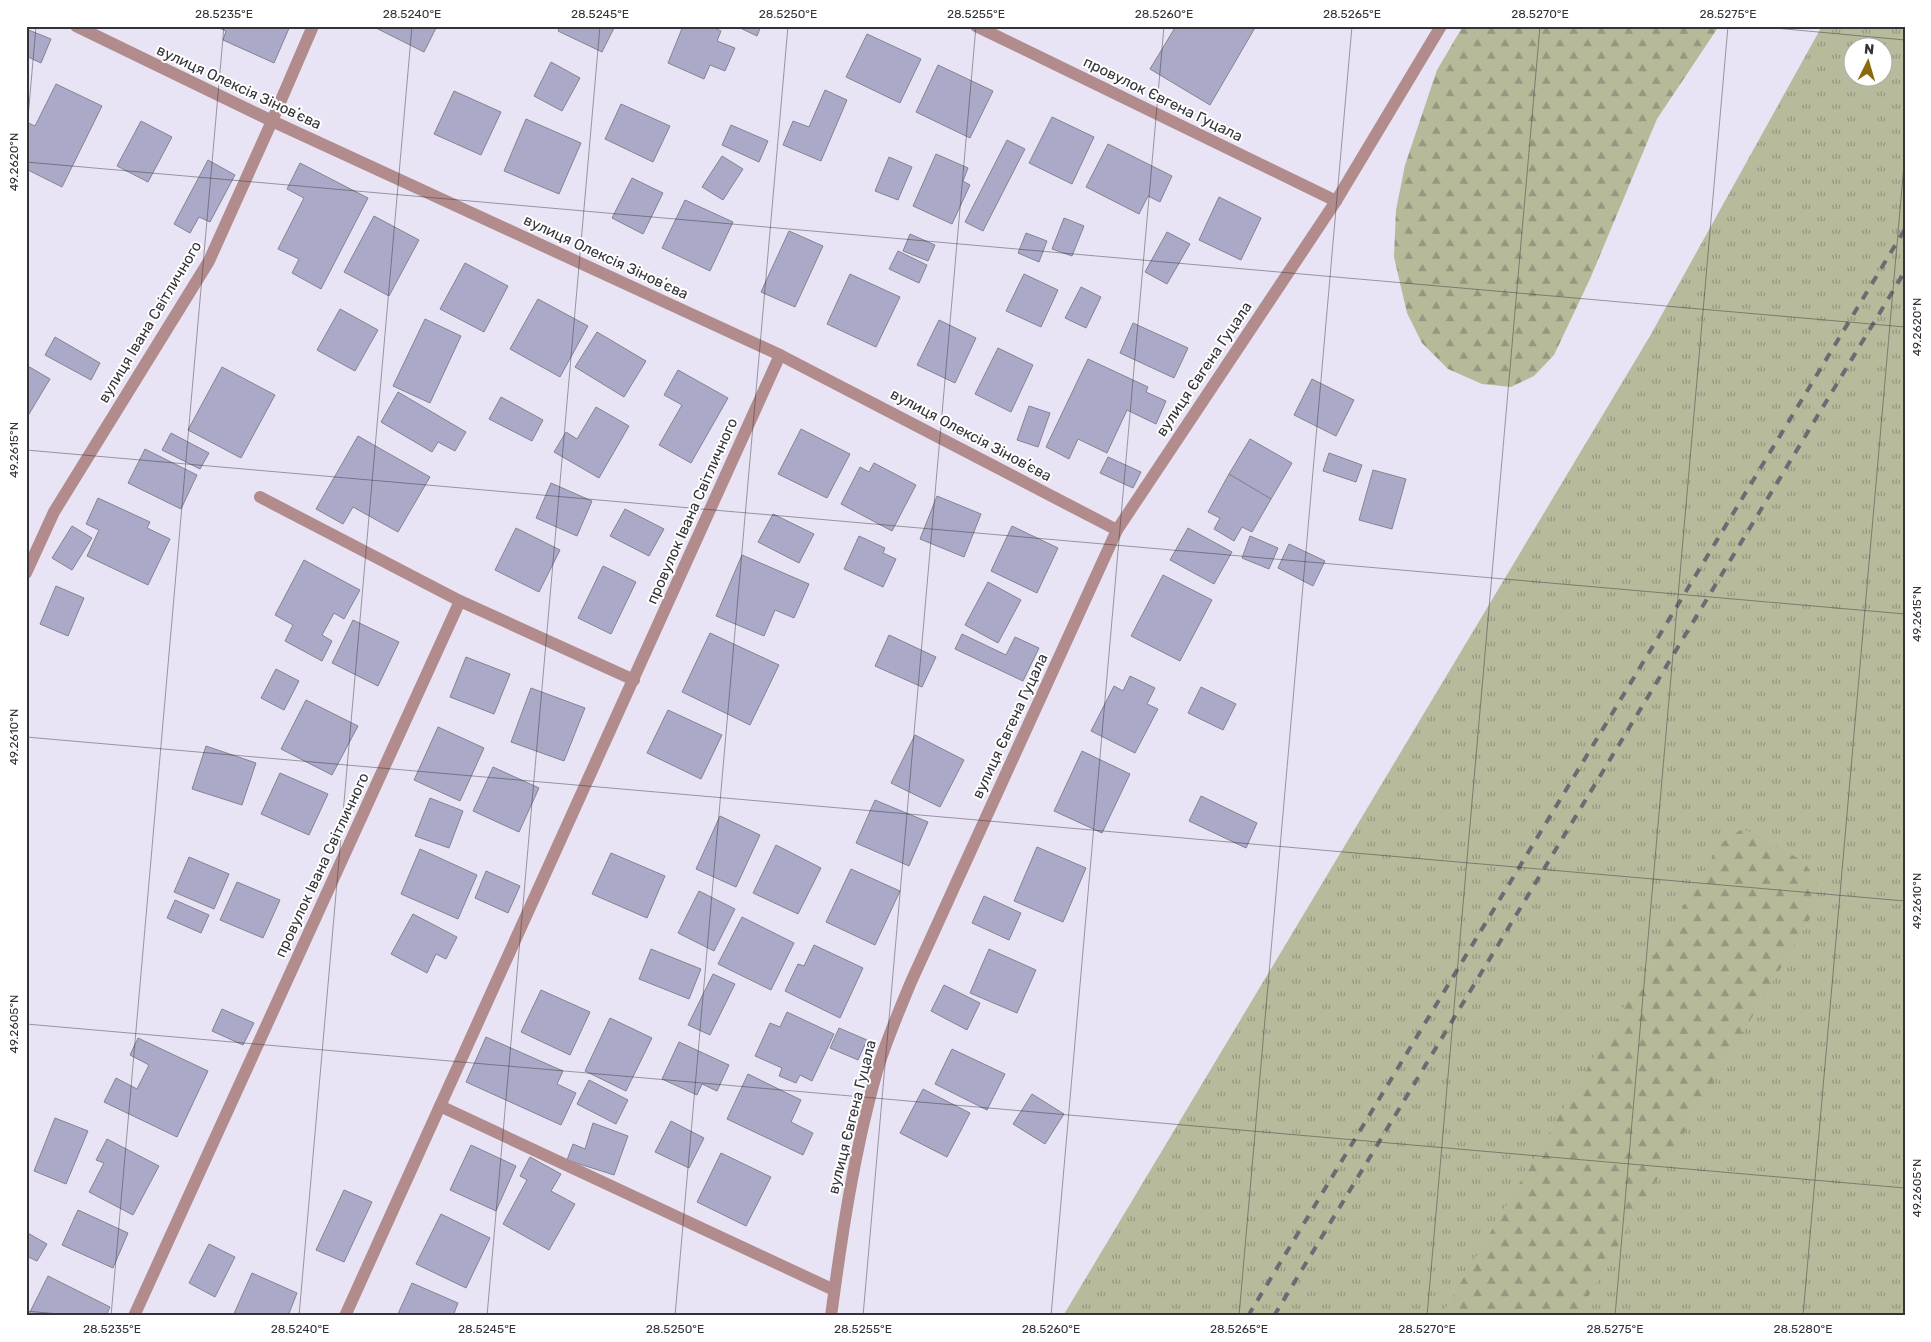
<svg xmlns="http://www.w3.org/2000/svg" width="1931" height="1342" viewBox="0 0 1931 1342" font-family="Rubik,sans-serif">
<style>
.grass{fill:url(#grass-tufts);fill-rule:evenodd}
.forest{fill:url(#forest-firs)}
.building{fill:#aba9c8;stroke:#848392}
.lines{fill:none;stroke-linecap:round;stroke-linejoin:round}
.minor{stroke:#b28b8c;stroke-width:12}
.rail{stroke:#6c6a73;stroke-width:4;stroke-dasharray:9 9;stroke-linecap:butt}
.ticks{fill:none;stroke:#333238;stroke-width:1;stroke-opacity:0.45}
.labels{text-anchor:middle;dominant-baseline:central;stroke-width:4;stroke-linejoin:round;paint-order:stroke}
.street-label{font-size:15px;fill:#333238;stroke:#fff}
.neatline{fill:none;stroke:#333238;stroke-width:2}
.ticks-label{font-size:12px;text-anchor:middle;fill:#333238}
</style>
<defs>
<pattern id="grass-tufts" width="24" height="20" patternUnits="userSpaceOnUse" patternTransform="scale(1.25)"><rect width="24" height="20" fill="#b7ba9b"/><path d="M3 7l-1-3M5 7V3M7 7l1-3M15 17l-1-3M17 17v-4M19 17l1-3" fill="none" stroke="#95987f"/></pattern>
<pattern id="forest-firs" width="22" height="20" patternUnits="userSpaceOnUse" patternTransform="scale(1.25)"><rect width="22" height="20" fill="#b6ba99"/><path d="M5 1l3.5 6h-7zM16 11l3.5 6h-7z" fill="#95987e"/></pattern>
</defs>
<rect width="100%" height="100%" fill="#e9e4f5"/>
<!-- grass -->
<path class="grass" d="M 1822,26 L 1905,26 L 1905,1316 L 1063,1316 L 1650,336 ZM 1854,48 L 1884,48 L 1884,78 L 1854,78 Z"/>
<!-- forest -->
<g class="forest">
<path d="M 1463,26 L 1719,26 L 1657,119 L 1590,279 L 1554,355 L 1534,376 L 1511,387 L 1482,384 L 1448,369 L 1422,343 L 1407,313 L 1394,257 L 1396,210 L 1405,165 L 1437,70 Z"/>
<path d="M 1742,829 L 1764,838 L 1804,862 L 1818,883 L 1813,913 L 1577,1316 L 1441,1316 L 1720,844 Z"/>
</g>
<!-- building -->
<g class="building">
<path d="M 215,26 L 290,26 L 274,63 L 223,40 L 226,31 Z"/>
<path d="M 372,26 L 437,26 L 424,52 Z"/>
<path d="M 560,26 L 615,26 L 602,52 L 558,31 Z"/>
<path d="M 683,26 L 710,26 L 721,31 L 717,41 L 735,48 L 725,71 L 710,65 L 704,79 L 668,63 Z"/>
<path d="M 736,26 L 761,26 L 757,36 Z"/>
<path d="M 1176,26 L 1256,26 L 1210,105 L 1150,69 Z"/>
<path d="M 26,29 L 51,39 L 41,63 L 26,56 Z"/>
<path d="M 867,34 L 921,59 L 900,103 L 846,77 Z"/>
<path d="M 551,62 L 580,78 L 562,111 L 534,96 Z"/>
<path d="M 938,65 L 993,91 L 970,138 L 916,112 Z"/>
<path d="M 56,84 L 102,106 L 62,187 L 26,169 L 26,122 L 35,126 Z"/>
<path d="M 825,90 L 847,100 L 821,161 L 783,145 L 793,121 L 809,127 Z"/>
<path d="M 454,91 L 501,112 L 481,155 L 434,134 Z"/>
<path d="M 621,104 L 670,126 L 653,162 L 605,139 Z"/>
<path d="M 1052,117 L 1094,137 L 1072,184 L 1029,163 Z"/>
<path d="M 526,119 L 581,143 L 559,194 L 504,171 Z"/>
<path d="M 141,121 L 172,137 L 148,182 L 117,166 Z"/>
<path d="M 731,125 L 768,141 L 759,162 L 722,145 Z"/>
<path d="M 1007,140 L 1025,149 L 983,231 L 965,222 Z"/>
<path d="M 1108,144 L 1172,176 L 1160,202 L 1148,196 L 1139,214 L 1086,187 Z"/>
<path d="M 936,154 L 968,168 L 963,181 L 970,185 L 952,224 L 913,206 Z"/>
<path d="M 722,156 L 743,169 L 723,200 L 702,187 Z"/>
<path d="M 889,157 L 912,167 L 898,200 L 875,191 Z"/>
<path d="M 208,160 L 235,175 L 210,222 L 199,217 L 190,233 L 174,224 Z"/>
<path d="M 300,163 L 368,198 L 321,289 L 292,273 L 299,259 L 278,249 L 304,198 L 287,189 Z"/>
<path d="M 632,178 L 663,193 L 643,234 L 612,218 Z"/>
<path d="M 1219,197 L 1261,218 L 1241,260 L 1199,240 Z"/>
<path d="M 685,200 L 733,222 L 710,271 L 662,248 Z"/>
<path d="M 374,216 L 419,240 L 389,296 L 344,272 Z"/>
<path d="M 1064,218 L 1084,226 L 1072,256 L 1052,249 Z"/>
<path d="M 789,231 L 823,246 L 795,307 L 761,292 Z"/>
<path d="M 1167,232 L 1190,244 L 1167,284 L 1145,272 Z"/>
<path d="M 1026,233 L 1047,241 L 1039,262 L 1018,253 Z"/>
<path d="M 910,234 L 935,245 L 928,261 L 903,251 Z"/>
<path d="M 898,251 L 927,265 L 919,283 L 889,269 Z"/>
<path d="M 465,263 L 508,286 L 484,332 L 440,309 Z"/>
<path d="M 850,274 L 900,297 L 876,347 L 827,324 Z"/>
<path d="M 1024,274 L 1058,290 L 1041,327 L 1006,311 Z"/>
<path d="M 1081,287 L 1101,297 L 1086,328 L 1065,318 Z"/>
<path d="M 538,299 L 588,326 L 560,377 L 510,349 Z"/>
<path d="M 340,309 L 378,330 L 355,371 L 317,350 Z"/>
<path d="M 425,319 L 461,336 L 430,403 L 393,386 Z"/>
<path d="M 939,320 L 976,338 L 955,383 L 917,365 Z"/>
<path d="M 1133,323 L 1188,348 L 1174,378 L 1120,353 Z"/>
<path d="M 597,332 L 646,361 L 624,397 L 575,367 Z"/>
<path d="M 55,337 L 100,363 L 91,380 L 45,355 Z"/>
<path d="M 998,348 L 1033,365 L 1011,412 L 975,394 Z"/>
<path d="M 1088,359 L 1148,387 L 1146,392 L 1166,401 L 1156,424 L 1127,410 L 1107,453 L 1078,439 L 1069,459 L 1046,447 Z"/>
<path d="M 26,365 L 50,379 L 26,419 Z"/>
<path d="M 222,367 L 275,395 L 241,458 L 188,430 Z"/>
<path d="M 678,370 L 728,398 L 691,463 L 659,445 L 682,405 L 664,395 Z"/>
<path d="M 1312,379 L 1354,400 L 1336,436 L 1294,415 Z"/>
<path d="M 398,392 L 466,432 L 455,451 L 438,442 L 432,452 L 381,422 Z"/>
<path d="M 501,397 L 543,420 L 532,441 L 489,419 Z"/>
<path d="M 1029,406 L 1050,413 L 1038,447 L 1017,440 Z"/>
<path d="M 596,407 L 629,426 L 599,478 L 554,452 L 566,432 L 577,439 Z"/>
<path d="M 801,429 L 850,454 L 827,498 L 778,474 Z"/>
<path d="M 171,433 L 209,453 L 200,469 L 162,450 Z"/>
<path d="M 358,436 L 430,477 L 398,532 L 353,507 L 343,524 L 316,509 Z"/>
<path d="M 1250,439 L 1292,463 L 1271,499 L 1229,474 Z"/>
<path d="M 145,449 L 197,475 L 181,509 L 128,483 Z"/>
<path d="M 1329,453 L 1362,465 L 1356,482 L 1323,471 Z"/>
<path d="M 1108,457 L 1141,472 L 1133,488 L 1100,473 Z"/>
<path d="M 874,463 L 916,485 L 892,531 L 841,504 L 860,467 L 869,472 Z"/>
<path d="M 1373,470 L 1406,479 L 1392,529 L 1359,520 Z"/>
<path d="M 1229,474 L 1271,499 L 1252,532 L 1242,527 L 1234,541 L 1214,529 L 1220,518 L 1208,512 Z"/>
<path d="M 551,483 L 592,501 L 577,536 L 536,518 Z"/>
<path d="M 937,496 L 981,514 L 964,557 L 920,539 Z"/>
<path d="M 98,498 L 150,522 L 147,528 L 170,539 L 148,585 L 87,556 L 99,530 L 86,524 Z"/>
<path d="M 625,509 L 664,529 L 649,556 L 610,536 Z"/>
<path d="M 773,514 L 814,534 L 799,563 L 758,542 Z"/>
<path d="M 72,526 L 92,538 L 72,570 L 52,558 Z"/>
<path d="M 1012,526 L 1058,548 L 1037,593 L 991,571 Z"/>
<path d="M 516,528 L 560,550 L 539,592 L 495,570 Z"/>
<path d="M 1188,528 L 1232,552 L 1214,584 L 1170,560 Z"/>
<path d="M 859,536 L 885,548 L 883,553 L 896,559 L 883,587 L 844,569 Z"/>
<path d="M 1250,536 L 1278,548 L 1269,569 L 1242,558 Z"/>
<path d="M 1289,544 L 1325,561 L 1313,586 L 1278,568 Z"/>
<path d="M 742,555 L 809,584 L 794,618 L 775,610 L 764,636 L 716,616 Z"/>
<path d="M 304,560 L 360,590 L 344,619 L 334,613 L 322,635 L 332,641 L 322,661 L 285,641 L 293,625 L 275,615 Z"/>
<path d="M 603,566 L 636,582 L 611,634 L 578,618 Z"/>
<path d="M 1163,575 L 1212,600 L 1180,661 L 1131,636 Z"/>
<path d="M 988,582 L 1021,600 L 998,643 L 965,625 Z"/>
<path d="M 56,586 L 84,598 L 68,636 L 40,624 Z"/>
<path d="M 353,620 L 399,642 L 378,686 L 332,663 Z"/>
<path d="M 710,633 L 779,665 L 750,725 L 682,692 Z"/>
<path d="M 962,634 L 1006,655 L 1015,637 L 1039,648 L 1023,681 L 955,649 Z"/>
<path d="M 889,635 L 936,657 L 922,687 L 875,666 Z"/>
<path d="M 466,657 L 510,674 L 494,714 L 450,697 Z"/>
<path d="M 276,669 L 299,681 L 284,710 L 261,698 Z"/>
<path d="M 1130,676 L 1155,688 L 1147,704 L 1158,709 L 1135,753 L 1091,731 L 1114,686 L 1123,691 Z"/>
<path d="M 1201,687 L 1236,704 L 1223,730 L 1188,713 Z"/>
<path d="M 531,688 L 585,708 L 564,761 L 511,742 Z"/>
<path d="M 306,700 L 358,726 L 332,775 L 281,749 Z"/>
<path d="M 668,710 L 722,735 L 701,779 L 647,753 Z"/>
<path d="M 438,727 L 484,748 L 460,801 L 414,780 Z"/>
<path d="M 915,735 L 964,760 L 940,807 L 891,783 Z"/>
<path d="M 206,746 L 256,763 L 242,805 L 192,789 Z"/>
<path d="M 1082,751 L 1130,774 L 1102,833 L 1054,811 Z"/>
<path d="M 493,767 L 539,788 L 519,832 L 473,811 Z"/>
<path d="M 280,773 L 328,794 L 309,835 L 261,814 Z"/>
<path d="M 1201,796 L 1257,823 L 1246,848 L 1189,821 Z"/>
<path d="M 430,798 L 463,811 L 449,848 L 415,836 Z"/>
<path d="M 875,800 L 928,822 L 909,866 L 856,843 Z"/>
<path d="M 720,816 L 760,835 L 736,887 L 696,869 Z"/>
<path d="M 776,845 L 821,868 L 798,914 L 753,893 Z"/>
<path d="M 1037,847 L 1086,868 L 1063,922 L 1014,901 Z"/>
<path d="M 420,849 L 477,875 L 458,919 L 401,894 Z"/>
<path d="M 611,853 L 665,876 L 647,918 L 592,894 Z"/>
<path d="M 189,857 L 229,874 L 214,909 L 174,892 Z"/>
<path d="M 851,869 L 900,891 L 875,945 L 826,922 Z"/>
<path d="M 486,871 L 520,886 L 508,913 L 475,898 Z"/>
<path d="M 237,882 L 280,900 L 263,938 L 220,920 Z"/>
<path d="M 699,891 L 735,909 L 714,951 L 678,933 Z"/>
<path d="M 984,896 L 1021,913 L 1009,940 L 972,923 Z"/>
<path d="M 175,900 L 209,915 L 201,933 L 167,918 Z"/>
<path d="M 413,914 L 457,937 L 446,959 L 436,954 L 427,973 L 391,954 Z"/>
<path d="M 742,917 L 794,943 L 771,990 L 718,964 Z"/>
<path d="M 814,945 L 863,968 L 840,1018 L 785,991 L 798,964 L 804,966 Z"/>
<path d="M 651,949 L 701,969 L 689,999 L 639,979 Z"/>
<path d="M 989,949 L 1036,970 L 1017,1013 L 970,993 Z"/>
<path d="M 713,974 L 735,984 L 710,1035 L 688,1025 Z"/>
<path d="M 944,985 L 980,1003 L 967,1030 L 931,1011 Z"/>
<path d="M 541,990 L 590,1012 L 570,1055 L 521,1032 Z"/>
<path d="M 222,1009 L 254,1023 L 243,1045 L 212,1031 Z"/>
<path d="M 787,1012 L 834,1034 L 812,1081 L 800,1075 L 796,1083 L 779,1076 L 782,1068 L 755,1056 L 770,1023 L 780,1027 Z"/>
<path d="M 610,1018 L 652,1038 L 626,1091 L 585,1071 Z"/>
<path d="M 839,1028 L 867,1040 L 858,1060 L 830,1048 Z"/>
<path d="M 486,1037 L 563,1071 L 557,1084 L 576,1093 L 561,1125 L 466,1082 Z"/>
<path d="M 138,1038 L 208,1071 L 177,1137 L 104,1102 L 116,1078 L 137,1089 L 149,1065 L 130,1055 Z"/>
<path d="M 679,1042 L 729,1065 L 717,1091 L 702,1084 L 697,1095 L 662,1079 Z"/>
<path d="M 952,1049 L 1005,1074 L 987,1110 L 935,1084 Z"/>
<path d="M 748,1074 L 801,1100 L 791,1122 L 813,1133 L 803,1155 L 727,1119 Z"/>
<path d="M 589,1080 L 628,1100 L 616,1124 L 577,1104 Z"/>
<path d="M 923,1089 L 970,1113 L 947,1157 L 900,1133 Z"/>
<path d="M 1032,1094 L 1064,1114 L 1045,1144 L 1013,1124 Z"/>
<path d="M 55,1118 L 88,1131 L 66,1184 L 34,1171 Z"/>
<path d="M 671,1121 L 704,1138 L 689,1168 L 655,1152 Z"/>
<path d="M 593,1123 L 628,1136 L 614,1175 L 567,1160 L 573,1144 L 585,1149 Z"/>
<path d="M 107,1139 L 159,1166 L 133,1215 L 89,1192 L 104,1163 L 96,1160 Z"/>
<path d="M 471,1145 L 516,1166 L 496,1211 L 450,1190 Z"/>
<path d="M 721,1153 L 771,1177 L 746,1226 L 697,1202 Z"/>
<path d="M 530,1157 L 561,1174 L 551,1191 L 575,1204 L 549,1250 L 503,1224 L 527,1180 L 520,1176 Z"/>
<path d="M 344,1190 L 372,1202 L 344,1262 L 316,1250 Z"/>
<path d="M 78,1210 L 128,1233 L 113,1268 L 62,1245 Z"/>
<path d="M 441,1214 L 490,1238 L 466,1288 L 416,1264 Z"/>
<path d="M 26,1232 L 47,1244 L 37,1261 L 26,1256 Z"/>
<path d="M 209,1244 L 235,1257 L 215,1297 L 189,1283 Z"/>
<path d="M 252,1273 L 297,1293 L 288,1316 L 233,1316 Z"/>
<path d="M 48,1276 L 110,1307 L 106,1316 L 28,1316 Z"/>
<path d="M 412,1283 L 458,1303 L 453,1316 L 397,1316 Z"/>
</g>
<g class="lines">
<!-- minor -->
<g class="minor">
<path d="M 76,26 L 272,121 L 780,355 L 1117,530"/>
<path d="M 976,26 L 1336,201"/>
<path d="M 260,497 L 460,601"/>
<path d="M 26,573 L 54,512 L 209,261 L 272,121 L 313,26"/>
<path d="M 440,1106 L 834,1290"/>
<path d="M 134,1316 L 460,601 L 634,680"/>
<path d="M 345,1316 L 780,355"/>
<path d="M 831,1316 C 842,1234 854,1151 877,1071 C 886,1041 899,1011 911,982 L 1117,530 L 1336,201 L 1441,26"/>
</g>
<!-- rail -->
<g class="rail">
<path d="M 1248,1316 L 1905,229"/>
<path d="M 1274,1316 L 1905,271"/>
</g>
</g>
<!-- ticks -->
<path class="ticks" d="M 1753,26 L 1905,40M 26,141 L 36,26M 26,162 L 1905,327M 26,450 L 1905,614M 26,737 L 1905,901M 26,1024 L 1905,1188M 26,1311 L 80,1316M 111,1316 L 224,26M 299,1316 L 412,26M 487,1316 L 600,26M 675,1316 L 788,26M 863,1316 L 976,26M 1051,1316 L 1164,26M 1239,1316 L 1352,26M 1427,1316 L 1540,26M 1615,1316 L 1728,26M 1803,1316 L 1905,153"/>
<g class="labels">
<!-- street labels -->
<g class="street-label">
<text transform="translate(239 87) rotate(25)">вулиця Олексія Зіновʼєва</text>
<text transform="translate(1163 99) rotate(26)">провулок Євгена Гуцала</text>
<text transform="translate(606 257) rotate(25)">вулиця Олексія Зіновʼєва</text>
<text transform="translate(150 322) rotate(-59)">вулиця Івана Світличного</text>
<text transform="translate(1204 369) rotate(-56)">вулиця Євгена Гуцала</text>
<text transform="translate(971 435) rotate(28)">вулиця Олексія Зіновʼєва</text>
<text transform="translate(692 511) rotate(-66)">провулок Івана Світличного</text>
<text transform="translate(1010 726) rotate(-65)">вулиця Євгена Гуцала</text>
<text transform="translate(322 865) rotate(-65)">провулок Івана Світличного</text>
<text transform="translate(852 1117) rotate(-76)">вулиця Євгена Гуцала</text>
</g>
</g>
<!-- border -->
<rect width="1931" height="1342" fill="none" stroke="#ffffff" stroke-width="55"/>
<!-- north arrow -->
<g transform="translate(1868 62) rotate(5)"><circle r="24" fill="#ffffff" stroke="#adadaf"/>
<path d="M0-4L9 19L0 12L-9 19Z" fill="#8a6b0c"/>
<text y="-8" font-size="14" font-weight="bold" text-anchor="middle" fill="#333238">N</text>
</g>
<rect x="28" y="28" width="1876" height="1286" class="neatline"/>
<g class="ticks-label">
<text x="224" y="18">28.5235°E</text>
<text x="412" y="18">28.5240°E</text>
<text x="600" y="18">28.5245°E</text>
<text x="788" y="18">28.5250°E</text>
<text x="976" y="18">28.5255°E</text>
<text x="1164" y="18">28.5260°E</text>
<text x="1352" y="18">28.5265°E</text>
<text x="1540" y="18">28.5270°E</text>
<text x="1728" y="18">28.5275°E</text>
<text transform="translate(14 162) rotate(-90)" y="4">49.2620°N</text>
<text transform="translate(1917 327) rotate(-90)" y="4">49.2620°N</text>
<text transform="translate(14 450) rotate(-90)" y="4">49.2615°N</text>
<text transform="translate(1917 614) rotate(-90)" y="4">49.2615°N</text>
<text transform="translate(14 737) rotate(-90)" y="4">49.2610°N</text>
<text transform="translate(1917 901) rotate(-90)" y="4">49.2610°N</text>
<text transform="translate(14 1024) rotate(-90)" y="4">49.2605°N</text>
<text transform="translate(1917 1188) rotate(-90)" y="4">49.2605°N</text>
<text x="112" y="1333">28.5235°E</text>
<text x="300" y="1333">28.5240°E</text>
<text x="487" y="1333">28.5245°E</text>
<text x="675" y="1333">28.5250°E</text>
<text x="863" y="1333">28.5255°E</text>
<text x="1051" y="1333">28.5260°E</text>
<text x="1239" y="1333">28.5265°E</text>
<text x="1427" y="1333">28.5270°E</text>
<text x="1615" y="1333">28.5275°E</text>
<text x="1803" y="1333">28.5280°E</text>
</g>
</svg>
